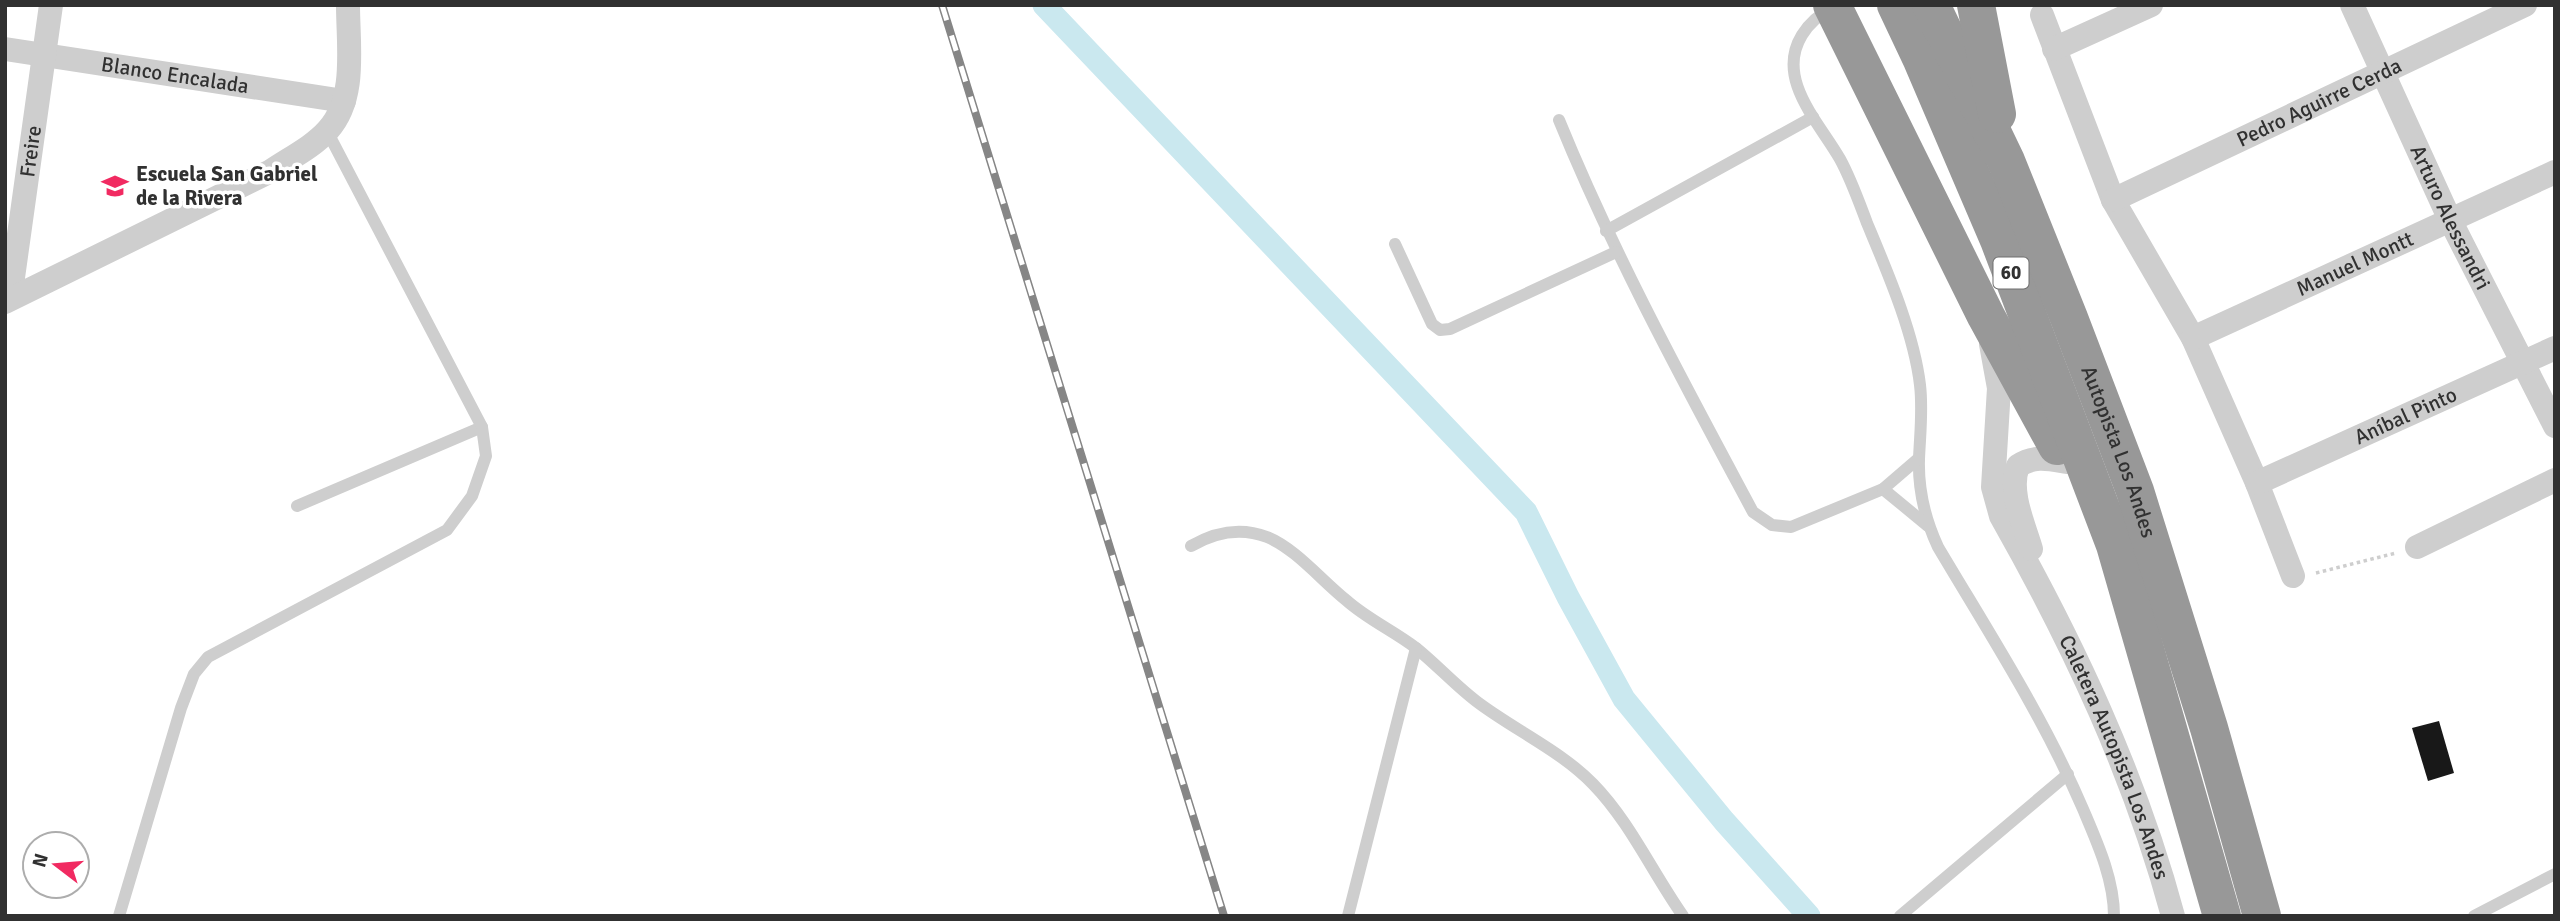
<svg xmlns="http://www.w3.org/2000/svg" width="2560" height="921" viewBox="0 0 2560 921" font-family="Signika,sans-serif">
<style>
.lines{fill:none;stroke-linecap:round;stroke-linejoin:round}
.canal{stroke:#cae8ef;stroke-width:23}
.building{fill:#181818}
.path{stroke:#cecece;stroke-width:3.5;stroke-dasharray:3.5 3.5;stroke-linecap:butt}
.lane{stroke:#cecece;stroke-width:12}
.street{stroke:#cecece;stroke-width:24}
.highway{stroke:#989898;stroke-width:38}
.rail-casing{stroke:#868686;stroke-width:8}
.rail{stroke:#fff;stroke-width:5;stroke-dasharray:16;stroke-linecap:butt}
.labels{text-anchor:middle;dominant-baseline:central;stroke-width:7;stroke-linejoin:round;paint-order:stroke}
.shield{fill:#fff;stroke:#6f6f6f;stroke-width:2}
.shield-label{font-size:19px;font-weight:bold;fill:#313131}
.street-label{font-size:21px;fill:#313131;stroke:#fff}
.poi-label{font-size:21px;font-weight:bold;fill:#313131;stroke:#fff;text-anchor:start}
</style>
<rect width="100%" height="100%" fill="#fff"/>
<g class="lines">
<!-- canal -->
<path class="canal" d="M 1044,5 L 1526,512 L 1568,597 L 1624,699 L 1724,821 L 1809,916"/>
</g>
<!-- building -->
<path class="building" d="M 2439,721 L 2454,773 L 2428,781 L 2412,728 Z"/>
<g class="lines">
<!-- path -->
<path class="path" d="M 2316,573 L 2396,553"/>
<!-- lane -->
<g class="lane">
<path d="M 1830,10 C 1818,15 1809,24 1802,35 C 1775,79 1819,122 1840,159 C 1851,179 1859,202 1867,223 C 1887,271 1914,333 1920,385 C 1923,410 1920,434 1919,459 C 1918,491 1925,519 1938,547 C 1989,633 2043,716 2083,809 C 2097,842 2114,879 2114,916"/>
<path d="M 1559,120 C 1614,255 1684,383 1753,512 L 1772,525 L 1791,527 L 1883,489"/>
<path d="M 1606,231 L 1813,117"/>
<path d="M 1395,244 L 1432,324 L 1440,330 L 1450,329 L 1616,252"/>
<path d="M 1919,458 L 1883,489 L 1928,526"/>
<path d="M 297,506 L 482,427"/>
<path d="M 1191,546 C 1215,532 1241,527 1267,537 C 1295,548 1322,581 1346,600 C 1367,619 1394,631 1416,648 C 1437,665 1455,685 1476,701 C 1514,730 1560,750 1593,784 C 1630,822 1652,872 1683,916"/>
<path d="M 119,916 L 181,708 L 194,674 L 208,657 L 447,530 L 472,496 L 486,456 L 482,427 L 327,131"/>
<path d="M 1348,916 L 1416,648"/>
<path d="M 1900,916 L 2068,774"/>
<path d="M 2474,916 L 2555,874"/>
</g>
<!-- street -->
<g class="street">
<path id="s1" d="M 2352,5 L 2450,220 L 2555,426"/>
<path d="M 2042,15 L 2113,200 L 2193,338 L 2257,483 L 2293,576"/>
<path id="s2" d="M 5,49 L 344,101"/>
<path d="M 2054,49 L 2151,5"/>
<path id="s3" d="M 2113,200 L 2525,5"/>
<path id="s4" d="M 10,299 L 51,5"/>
<path d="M 5,302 L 271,171 C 290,158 313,147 328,130 C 357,98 348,46 348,5"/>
<path id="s5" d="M 2193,338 L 2555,172"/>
<path id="s6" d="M 1991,344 L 1999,388 L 1993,487 L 2001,516 C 2073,643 2135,775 2173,916"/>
<path id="s7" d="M 2257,483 L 2555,348"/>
<path d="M 2417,547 L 2555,480"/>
<path d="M 2031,549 C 2024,525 2008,491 2018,466 C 2034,455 2049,459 2067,462"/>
</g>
<!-- highway -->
<g class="highway">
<path d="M 1832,5 L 1986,316 L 2057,446"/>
<path d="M 1896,5 L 1922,60 L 1999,240 L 2115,545 L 2222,916"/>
<path id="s8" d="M 1931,5 L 2006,161 L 2069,318 L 2135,491 L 2209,728 L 2262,916"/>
<path d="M 1976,5 L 1997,114"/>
</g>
<!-- rail casing -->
<g class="rail-casing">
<path id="rail" d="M 942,5 L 1224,916"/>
</g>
<!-- rail -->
<use href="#rail" class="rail"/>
</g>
<!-- icons -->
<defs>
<g id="school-bare" transform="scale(2.1)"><path d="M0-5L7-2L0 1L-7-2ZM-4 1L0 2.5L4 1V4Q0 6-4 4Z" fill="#f12a61" stroke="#fff" stroke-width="2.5" paint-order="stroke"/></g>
</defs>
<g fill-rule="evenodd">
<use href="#school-bare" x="115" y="186"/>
</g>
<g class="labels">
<!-- shield labels -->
<rect class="shield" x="1993.5" y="257.5" width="35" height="31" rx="5"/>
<g class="shield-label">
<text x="2011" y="273">60</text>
</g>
<!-- street labels -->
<g class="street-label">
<text stroke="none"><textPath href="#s2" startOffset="172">Blanco Encalada</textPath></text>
<text stroke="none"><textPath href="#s3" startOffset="228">Pedro Aguirre Cerda</textPath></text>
<text stroke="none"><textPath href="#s4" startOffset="149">Freire</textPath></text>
<text stroke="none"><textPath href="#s1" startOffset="234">Arturo Alessandri</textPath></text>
<text stroke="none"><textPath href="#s5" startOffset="178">Manuel Montt</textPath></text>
<text stroke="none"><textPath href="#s7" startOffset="163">Aníbal Pinto</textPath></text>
<text stroke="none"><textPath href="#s8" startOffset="485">Autopista Los Andes</textPath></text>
<text stroke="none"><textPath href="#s6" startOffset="441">Caletera Autopista Los Andes</textPath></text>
</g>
<!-- poi labels -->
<g class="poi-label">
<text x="136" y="174">Escuela San Gabriel<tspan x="136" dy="24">de la Rivera</tspan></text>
</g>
</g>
<!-- border -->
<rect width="2560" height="921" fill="none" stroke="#313131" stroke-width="14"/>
<!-- north arrow -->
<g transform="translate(56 865) rotate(286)"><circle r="33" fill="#ffffff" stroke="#adadad" stroke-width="2"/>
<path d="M0-5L12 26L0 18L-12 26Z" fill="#f12a61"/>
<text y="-10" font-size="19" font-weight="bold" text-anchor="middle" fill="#313131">N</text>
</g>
</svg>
